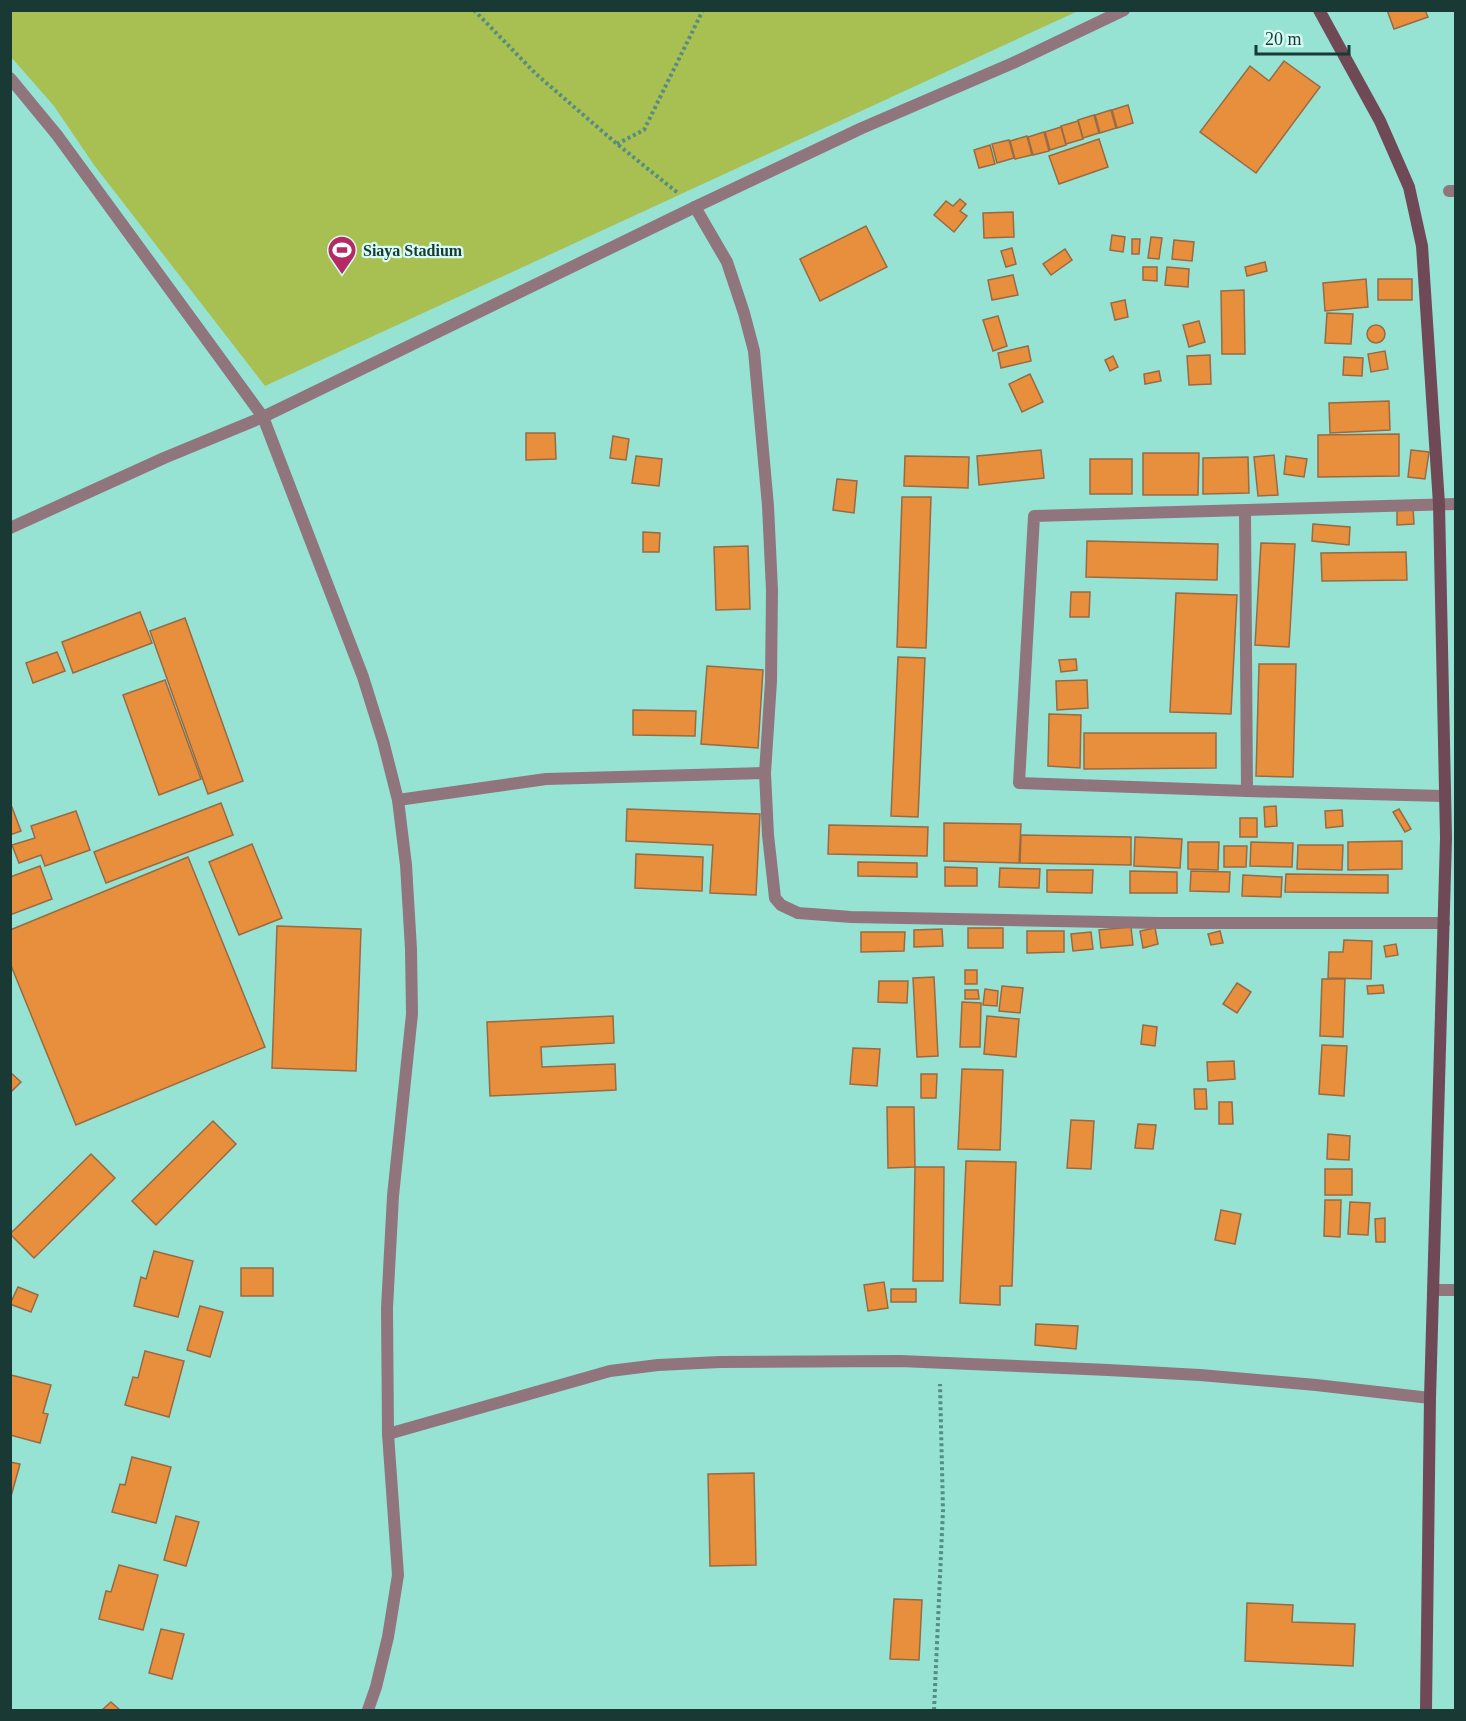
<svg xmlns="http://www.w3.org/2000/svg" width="1466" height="1721" viewBox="0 0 1466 1721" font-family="Georgia,serif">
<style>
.green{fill:#a8c052}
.building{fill:#e78f3d;stroke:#986a44;stroke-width:1.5}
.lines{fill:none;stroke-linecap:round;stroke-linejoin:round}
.path{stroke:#568d82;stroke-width:4;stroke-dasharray:3 3;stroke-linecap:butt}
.service{stroke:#91757d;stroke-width:12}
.minor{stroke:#91757d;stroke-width:12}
.secondary{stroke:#6f4955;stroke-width:12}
.labels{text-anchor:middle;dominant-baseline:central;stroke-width:4.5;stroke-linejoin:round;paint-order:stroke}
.poi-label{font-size:16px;font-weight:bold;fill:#193a34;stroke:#d7fcf4;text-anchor:start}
</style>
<rect width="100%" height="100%" fill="#96e3d4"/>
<!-- green -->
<path class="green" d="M 10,11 L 11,10 L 1078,11 L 265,386 L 94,165 L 54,106 L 11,57 Z"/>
<!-- building -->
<g class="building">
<path d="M 1387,10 L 1425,10 L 1428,17 L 1394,29 Z"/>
<path d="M 1284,61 L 1320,87 L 1256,173 L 1200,132 L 1250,66 L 1269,81 Z"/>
<path d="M 1128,105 L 1133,123 L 1117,128 L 1112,110 Z"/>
<path d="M 1111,110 L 1116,128 L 1100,133 L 1095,115 Z"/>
<path d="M 1094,115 L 1099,133 L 1083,138 L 1078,120 Z"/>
<path d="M 1078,121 L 1083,139 L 1066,144 L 1061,126 Z"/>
<path d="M 1061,127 L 1066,145 L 1050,150 L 1045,132 Z"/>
<path d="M 1044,132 L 1049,151 L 1033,155 L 1028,137 Z"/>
<path d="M 1027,136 L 1032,155 L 1015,159 L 1010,141 Z"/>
<path d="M 1099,139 L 1108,167 L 1059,184 L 1049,156 Z"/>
<path d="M 1009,140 L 1014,158 L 997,163 L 992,144 Z"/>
<path d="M 990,145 L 995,164 L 979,168 L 974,150 Z"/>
<path d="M 960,199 L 966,204 L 960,211 L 967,216 L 954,232 L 934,215 L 946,201 L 953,206 Z"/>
<path d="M 1013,212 L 1014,237 L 984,238 L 983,213 Z"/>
<path d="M 866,226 L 887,267 L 820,301 L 800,259 Z"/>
<path d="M 1112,235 L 1125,237 L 1123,252 L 1110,250 Z"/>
<path d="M 1151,237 L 1162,238 L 1159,259 L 1148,258 Z"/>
<path d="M 1132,239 L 1140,239 L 1139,254 L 1132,254 Z"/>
<path d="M 1174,240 L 1194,242 L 1192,261 L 1172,259 Z"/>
<path d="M 1012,248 L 1016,264 L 1006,267 L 1001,251 Z"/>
<path d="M 1065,249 L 1072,260 L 1051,275 L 1043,264 Z"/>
<path d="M 1265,262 L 1267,271 L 1247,276 L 1245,267 Z"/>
<path d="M 1143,267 L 1157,267 L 1157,281 L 1143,280 Z"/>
<path d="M 1167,267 L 1189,269 L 1188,287 L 1165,285 Z"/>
<path d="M 1013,275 L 1018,295 L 992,300 L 988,280 Z"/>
<path d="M 1366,279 L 1368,307 L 1325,311 L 1323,283 Z"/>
<rect x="1378" y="279" width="34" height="21"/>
<path d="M 1244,290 L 1245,354 L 1222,354 L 1221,291 Z"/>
<path d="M 1125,300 L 1128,317 L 1115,320 L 1111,303 Z"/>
<path d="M 1327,313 L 1353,314 L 1351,344 L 1325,343 Z"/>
<path d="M 998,316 L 1007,346 L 993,351 L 983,320 Z"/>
<path d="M 1199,321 L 1205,342 L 1189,347 L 1183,325 Z"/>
<circle cx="1376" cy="334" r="9"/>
<path d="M 1028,346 L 1031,361 L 1001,368 L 998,353 Z"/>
<path d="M 1385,351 L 1388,369 L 1371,372 L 1368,354 Z"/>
<path d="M 1210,355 L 1211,384 L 1189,385 L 1187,356 Z"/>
<path d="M 1113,356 L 1118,367 L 1110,371 L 1105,360 Z"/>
<path d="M 1344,357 L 1363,358 L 1362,376 L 1343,375 Z"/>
<path d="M 1159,371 L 1161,381 L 1145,384 L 1144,374 Z"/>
<path d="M 1030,374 L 1043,402 L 1022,412 L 1009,384 Z"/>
<path d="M 1389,401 L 1390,430 L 1330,433 L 1329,403 Z"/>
<path d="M 526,433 L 555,433 L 556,459 L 526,460 Z"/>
<path d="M 1399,434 L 1399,476 L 1318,477 L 1318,435 Z"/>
<path d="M 613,436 L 629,439 L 626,460 L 610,458 Z"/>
<path d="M 1041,450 L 1044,478 L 979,485 L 977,456 Z"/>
<path d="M 1411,450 L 1429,452 L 1425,479 L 1408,477 Z"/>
<path d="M 1143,453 L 1199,453 L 1198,495 L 1143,495 Z"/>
<path d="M 1274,455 L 1278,495 L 1258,496 L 1254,457 Z"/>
<path d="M 636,456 L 662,459 L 659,486 L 632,483 Z"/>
<path d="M 905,456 L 969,457 L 968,488 L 904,486 Z"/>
<path d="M 1286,456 L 1307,459 L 1304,477 L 1284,474 Z"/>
<path d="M 1248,457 L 1249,493 L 1203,494 L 1203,458 Z"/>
<rect x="1090" y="459" width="42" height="35"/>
<path d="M 837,479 L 857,481 L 854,513 L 833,510 Z"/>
<path d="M 902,497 L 931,497 L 926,648 L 897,647 Z"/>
<path d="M 1413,508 L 1414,524 L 1397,525 L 1397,509 Z"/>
<path d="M 1313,524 L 1350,527 L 1349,545 L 1312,541 Z"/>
<path d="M 643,532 L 660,533 L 659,552 L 643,552 Z"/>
<path d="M 1087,541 L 1218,544 L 1217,580 L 1086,577 Z"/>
<path d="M 1261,543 L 1295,544 L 1289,647 L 1255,645 Z"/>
<path d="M 748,546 L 750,609 L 716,610 L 714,547 Z"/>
<path d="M 1406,552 L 1407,580 L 1322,581 L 1321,553 Z"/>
<path d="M 1071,592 L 1090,592 L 1089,617 L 1070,617 Z"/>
<path d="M 1176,593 L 1237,595 L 1231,714 L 1170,712 Z"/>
<path d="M 140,612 L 152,643 L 73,673 L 62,642 Z"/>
<path d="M 185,618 L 243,781 L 208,794 L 150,631 Z"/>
<path d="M 57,652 L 65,671 L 33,683 L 26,663 Z"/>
<path d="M 898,657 L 925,658 L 918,817 L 891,816 Z"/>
<path d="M 1076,659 L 1077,670 L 1061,672 L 1059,660 Z"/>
<path d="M 1259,664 L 1296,664 L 1293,777 L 1256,776 Z"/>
<path d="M 707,666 L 763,670 L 758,748 L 701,744 Z"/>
<path d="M 165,680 L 201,779 L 159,795 L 123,695 Z"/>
<path d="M 1087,680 L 1088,708 L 1057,710 L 1056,681 Z"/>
<path d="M 633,710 L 696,711 L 695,736 L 633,735 Z"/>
<path d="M 1049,714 L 1081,715 L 1080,768 L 1048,766 Z"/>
<path d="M 1084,733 L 1216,733 L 1216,768 L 1084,769 Z"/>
<path d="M 10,802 L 21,831 L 10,835 Z"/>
<path d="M 221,803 L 233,835 L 106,883 L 94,852 Z"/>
<path d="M 1276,806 L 1277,826 L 1265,827 L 1264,807 Z"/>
<path d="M 627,809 L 760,814 L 756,895 L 710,893 L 713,845 L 626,841 Z"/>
<path d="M 1399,809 L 1411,829 L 1405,832 L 1393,812 Z"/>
<path d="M 1342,810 L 1343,826 L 1326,828 L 1325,811 Z"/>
<path d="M 76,811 L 90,850 L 45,866 L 41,855 L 19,863 L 12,845 L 35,838 L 31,826 Z"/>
<rect x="1240" y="818" width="17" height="19"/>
<path d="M 944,823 L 1021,824 L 1019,863 L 944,861 Z"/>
<path d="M 829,825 L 928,827 L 927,856 L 828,854 Z"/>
<path d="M 1021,835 L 1131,837 L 1131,865 L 1020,863 Z"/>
<path d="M 1135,837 L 1182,839 L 1180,868 L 1134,866 Z"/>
<path d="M 1402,841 L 1402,869 L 1348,870 L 1348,842 Z"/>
<path d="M 1188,842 L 1219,842 L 1218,870 L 1188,869 Z"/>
<path d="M 1251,842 L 1293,843 L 1292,867 L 1250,866 Z"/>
<path d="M 252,844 L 282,918 L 239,935 L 209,862 Z"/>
<path d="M 1298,845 L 1343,845 L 1342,870 L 1297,869 Z"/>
<path d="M 1224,846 L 1247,846 L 1246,867 L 1224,867 Z"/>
<path d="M 636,854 L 703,857 L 702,891 L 635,888 Z"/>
<path d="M 188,857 L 265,1047 L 76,1125 L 10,963 L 10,930 Z"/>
<path d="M 858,862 L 917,863 L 917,877 L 858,876 Z"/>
<path d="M 40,866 L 52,899 L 10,915 L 10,877 Z"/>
<path d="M 945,867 L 977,868 L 977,886 L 945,886 Z"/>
<path d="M 1000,868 L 1040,869 L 1039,888 L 999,887 Z"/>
<path d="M 1047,870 L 1093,870 L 1092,893 L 1047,892 Z"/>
<path d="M 1130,871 L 1177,872 L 1177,893 L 1130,893 Z"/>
<path d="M 1191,871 L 1230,872 L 1229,892 L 1190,891 Z"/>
<path d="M 1286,874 L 1388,875 L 1388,893 L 1285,892 Z"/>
<path d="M 1243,875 L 1282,877 L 1281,897 L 1242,896 Z"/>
<path d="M 277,926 L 361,929 L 356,1071 L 272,1068 Z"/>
<path d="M 1131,927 L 1133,945 L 1101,948 L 1099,930 Z"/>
<rect x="968" y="928" width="35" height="20"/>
<path d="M 1155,928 L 1158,944 L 1143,948 L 1140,931 Z"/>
<path d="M 942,929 L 943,946 L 914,947 L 914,930 Z"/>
<path d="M 1027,931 L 1064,931 L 1064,952 L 1027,953 Z"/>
<path d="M 1220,931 L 1223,943 L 1211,945 L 1208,934 Z"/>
<path d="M 861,932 L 905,932 L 904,951 L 861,952 Z"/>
<path d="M 1091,932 L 1093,949 L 1073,951 L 1071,934 Z"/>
<path d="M 1344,940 L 1372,941 L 1371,979 L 1328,978 L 1329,952 L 1343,952 Z"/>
<path d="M 1396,944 L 1398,955 L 1386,957 L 1384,946 Z"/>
<rect x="965" y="970" width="12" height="14"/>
<path d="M 934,977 L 938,1056 L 917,1057 L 913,978 Z"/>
<path d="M 1322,979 L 1345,979 L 1343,1037 L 1320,1036 Z"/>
<path d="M 879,981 L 908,981 L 907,1003 L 878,1002 Z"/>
<path d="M 1237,983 L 1251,992 L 1237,1013 L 1223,1004 Z"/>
<path d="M 1383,985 L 1384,993 L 1368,994 L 1367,986 Z"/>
<path d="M 1002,986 L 1023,988 L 1020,1013 L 999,1011 Z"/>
<path d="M 985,989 L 998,991 L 997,1006 L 983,1005 Z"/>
<path d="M 965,990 L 978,990 L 979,999 L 965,999 Z"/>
<path d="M 962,1002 L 981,1003 L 980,1047 L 960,1047 Z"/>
<path d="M 613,1016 L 614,1043 L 541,1047 L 542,1067 L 615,1064 L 616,1090 L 490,1096 L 487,1022 Z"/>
<path d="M 987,1016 L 1019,1019 L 1016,1057 L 984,1054 Z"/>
<path d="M 1143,1025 L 1157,1027 L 1155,1046 L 1141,1044 Z"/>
<path d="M 1322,1045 L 1347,1046 L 1344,1096 L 1319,1094 Z"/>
<path d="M 853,1048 L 880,1049 L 877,1086 L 850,1084 Z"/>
<path d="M 1234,1061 L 1235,1079 L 1208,1081 L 1207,1062 Z"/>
<path d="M 962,1069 L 1003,1070 L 1000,1150 L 958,1149 Z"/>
<path d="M 10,1072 L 21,1082 L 10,1093 Z"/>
<path d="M 921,1074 L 937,1074 L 936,1098 L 921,1098 Z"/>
<path d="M 1194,1089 L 1206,1089 L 1207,1109 L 1195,1109 Z"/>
<path d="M 1219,1102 L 1232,1102 L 1233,1124 L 1219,1124 Z"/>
<path d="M 887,1107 L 914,1107 L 915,1167 L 888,1168 Z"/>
<path d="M 1071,1120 L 1094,1121 L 1091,1169 L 1067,1168 Z"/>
<path d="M 213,1121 L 236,1144 L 156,1225 L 132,1201 Z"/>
<path d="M 1138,1124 L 1156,1125 L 1153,1149 L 1135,1148 Z"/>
<path d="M 1328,1134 L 1350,1136 L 1349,1160 L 1327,1159 Z"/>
<path d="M 91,1154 L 115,1178 L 34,1258 L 10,1234 Z"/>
<path d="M 966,1161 L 1016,1162 L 1012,1286 L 1000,1286 L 1000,1305 L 960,1303 Z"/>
<path d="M 915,1167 L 944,1167 L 943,1281 L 913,1281 Z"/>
<rect x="1325" y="1169" width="27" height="26"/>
<path d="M 1325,1200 L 1341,1200 L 1340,1237 L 1324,1236 Z"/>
<path d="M 1350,1202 L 1370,1203 L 1368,1235 L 1348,1234 Z"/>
<path d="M 1221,1210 L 1241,1214 L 1235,1244 L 1215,1240 Z"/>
<path d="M 1385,1218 L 1385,1242 L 1376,1242 L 1375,1219 Z"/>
<path d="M 154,1251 L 193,1261 L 178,1317 L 134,1306 L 141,1277 L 146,1279 Z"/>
<rect x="241" y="1268" width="32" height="28"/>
<path d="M 884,1282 L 888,1308 L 868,1311 L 864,1285 Z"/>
<path d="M 18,1287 L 38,1295 L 31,1312 L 10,1304 Z"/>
<rect x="891" y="1289" width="25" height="13"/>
<path d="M 200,1306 L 223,1312 L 210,1357 L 187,1350 Z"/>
<path d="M 1036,1324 L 1078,1326 L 1076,1349 L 1035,1345 Z"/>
<path d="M 145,1351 L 184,1361 L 169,1417 L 125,1405 L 133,1377 L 138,1378 Z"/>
<path d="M 11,1375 L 51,1385 L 43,1413 L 48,1414 L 40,1443 L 10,1435 Z"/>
<path d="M 132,1457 L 171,1467 L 156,1523 L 112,1512 L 120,1484 L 125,1485 Z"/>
<path d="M 10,1462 L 20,1464 L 10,1500 Z"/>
<path d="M 754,1473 L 756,1565 L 710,1566 L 708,1474 Z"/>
<path d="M 176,1516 L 199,1522 L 186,1566 L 164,1560 Z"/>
<path d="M 119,1565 L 158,1575 L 143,1630 L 99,1619 L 106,1591 L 111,1592 Z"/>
<path d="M 894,1599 L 922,1600 L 919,1660 L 890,1659 Z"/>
<path d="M 1247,1603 L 1293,1605 L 1292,1622 L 1355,1624 L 1353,1666 L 1245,1661 Z"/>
<path d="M 161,1629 L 184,1634 L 172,1679 L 149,1673 Z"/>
<path d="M 111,1702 L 120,1710 L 102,1710 Z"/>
</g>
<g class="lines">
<!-- path -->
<g class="path">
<path d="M 474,10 L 536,74 L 617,144 L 678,193"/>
<path d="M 617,144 L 644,130 L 703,10"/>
<path d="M 934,1710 L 943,1510 L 940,1384"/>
</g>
<!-- service -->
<path class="service" d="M 1449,191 L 1456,191"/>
<!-- minor -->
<g class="minor">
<path d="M 10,78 L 57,135 L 263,417 L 363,677 L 383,741 L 398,800 L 406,865 L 411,949 L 412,1014 L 393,1196 L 387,1308 L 388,1434 L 398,1575 L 388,1637 L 376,1687 L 368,1710"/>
<path d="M 695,207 L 727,262 L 744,313 L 754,351 L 768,506 L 772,590 L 771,681 L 765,773"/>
<path d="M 1245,511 L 1247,791"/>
<path d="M 10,528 L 164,458 L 263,417 L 695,207 L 862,128 L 1013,63 L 1124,10"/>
<path d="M 1444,796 L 1247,791 L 1019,783 L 1034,516 L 1456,504"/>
<path d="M 398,800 L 546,779 L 765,773 L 768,835 L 775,898 L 781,905 L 798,913 L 851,917 L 1159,923 L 1444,923"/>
<path d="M 1435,1290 L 1456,1290"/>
<path d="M 388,1434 L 610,1371 L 658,1365 L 720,1362 L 900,1361 L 1108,1370 L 1200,1375 L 1316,1385 L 1430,1398"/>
</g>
<!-- secondary -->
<path class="secondary" d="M 1319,10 L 1380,121 L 1409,187 L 1422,246 L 1439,504 L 1446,838 L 1430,1398 L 1426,1710"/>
</g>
<!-- icons -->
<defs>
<g id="stadium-pin" transform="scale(1.5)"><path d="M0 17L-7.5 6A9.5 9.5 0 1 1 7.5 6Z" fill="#b52a65" stroke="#d7fcf4"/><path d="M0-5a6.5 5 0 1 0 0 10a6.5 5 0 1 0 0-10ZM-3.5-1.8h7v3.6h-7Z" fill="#fff"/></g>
</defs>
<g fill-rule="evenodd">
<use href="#stadium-pin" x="342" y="250"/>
</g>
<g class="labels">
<!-- poi labels -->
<g class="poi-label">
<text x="363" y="250">Siaya Stadium</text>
</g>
</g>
<!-- border -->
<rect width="1466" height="1721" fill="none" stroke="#193a34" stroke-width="24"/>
<!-- scale -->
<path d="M1256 45v9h93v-9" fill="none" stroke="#193a34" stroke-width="3"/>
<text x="1265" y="45" font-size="18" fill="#193a34" stroke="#d7fcf4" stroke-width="4.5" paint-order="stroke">20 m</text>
</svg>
